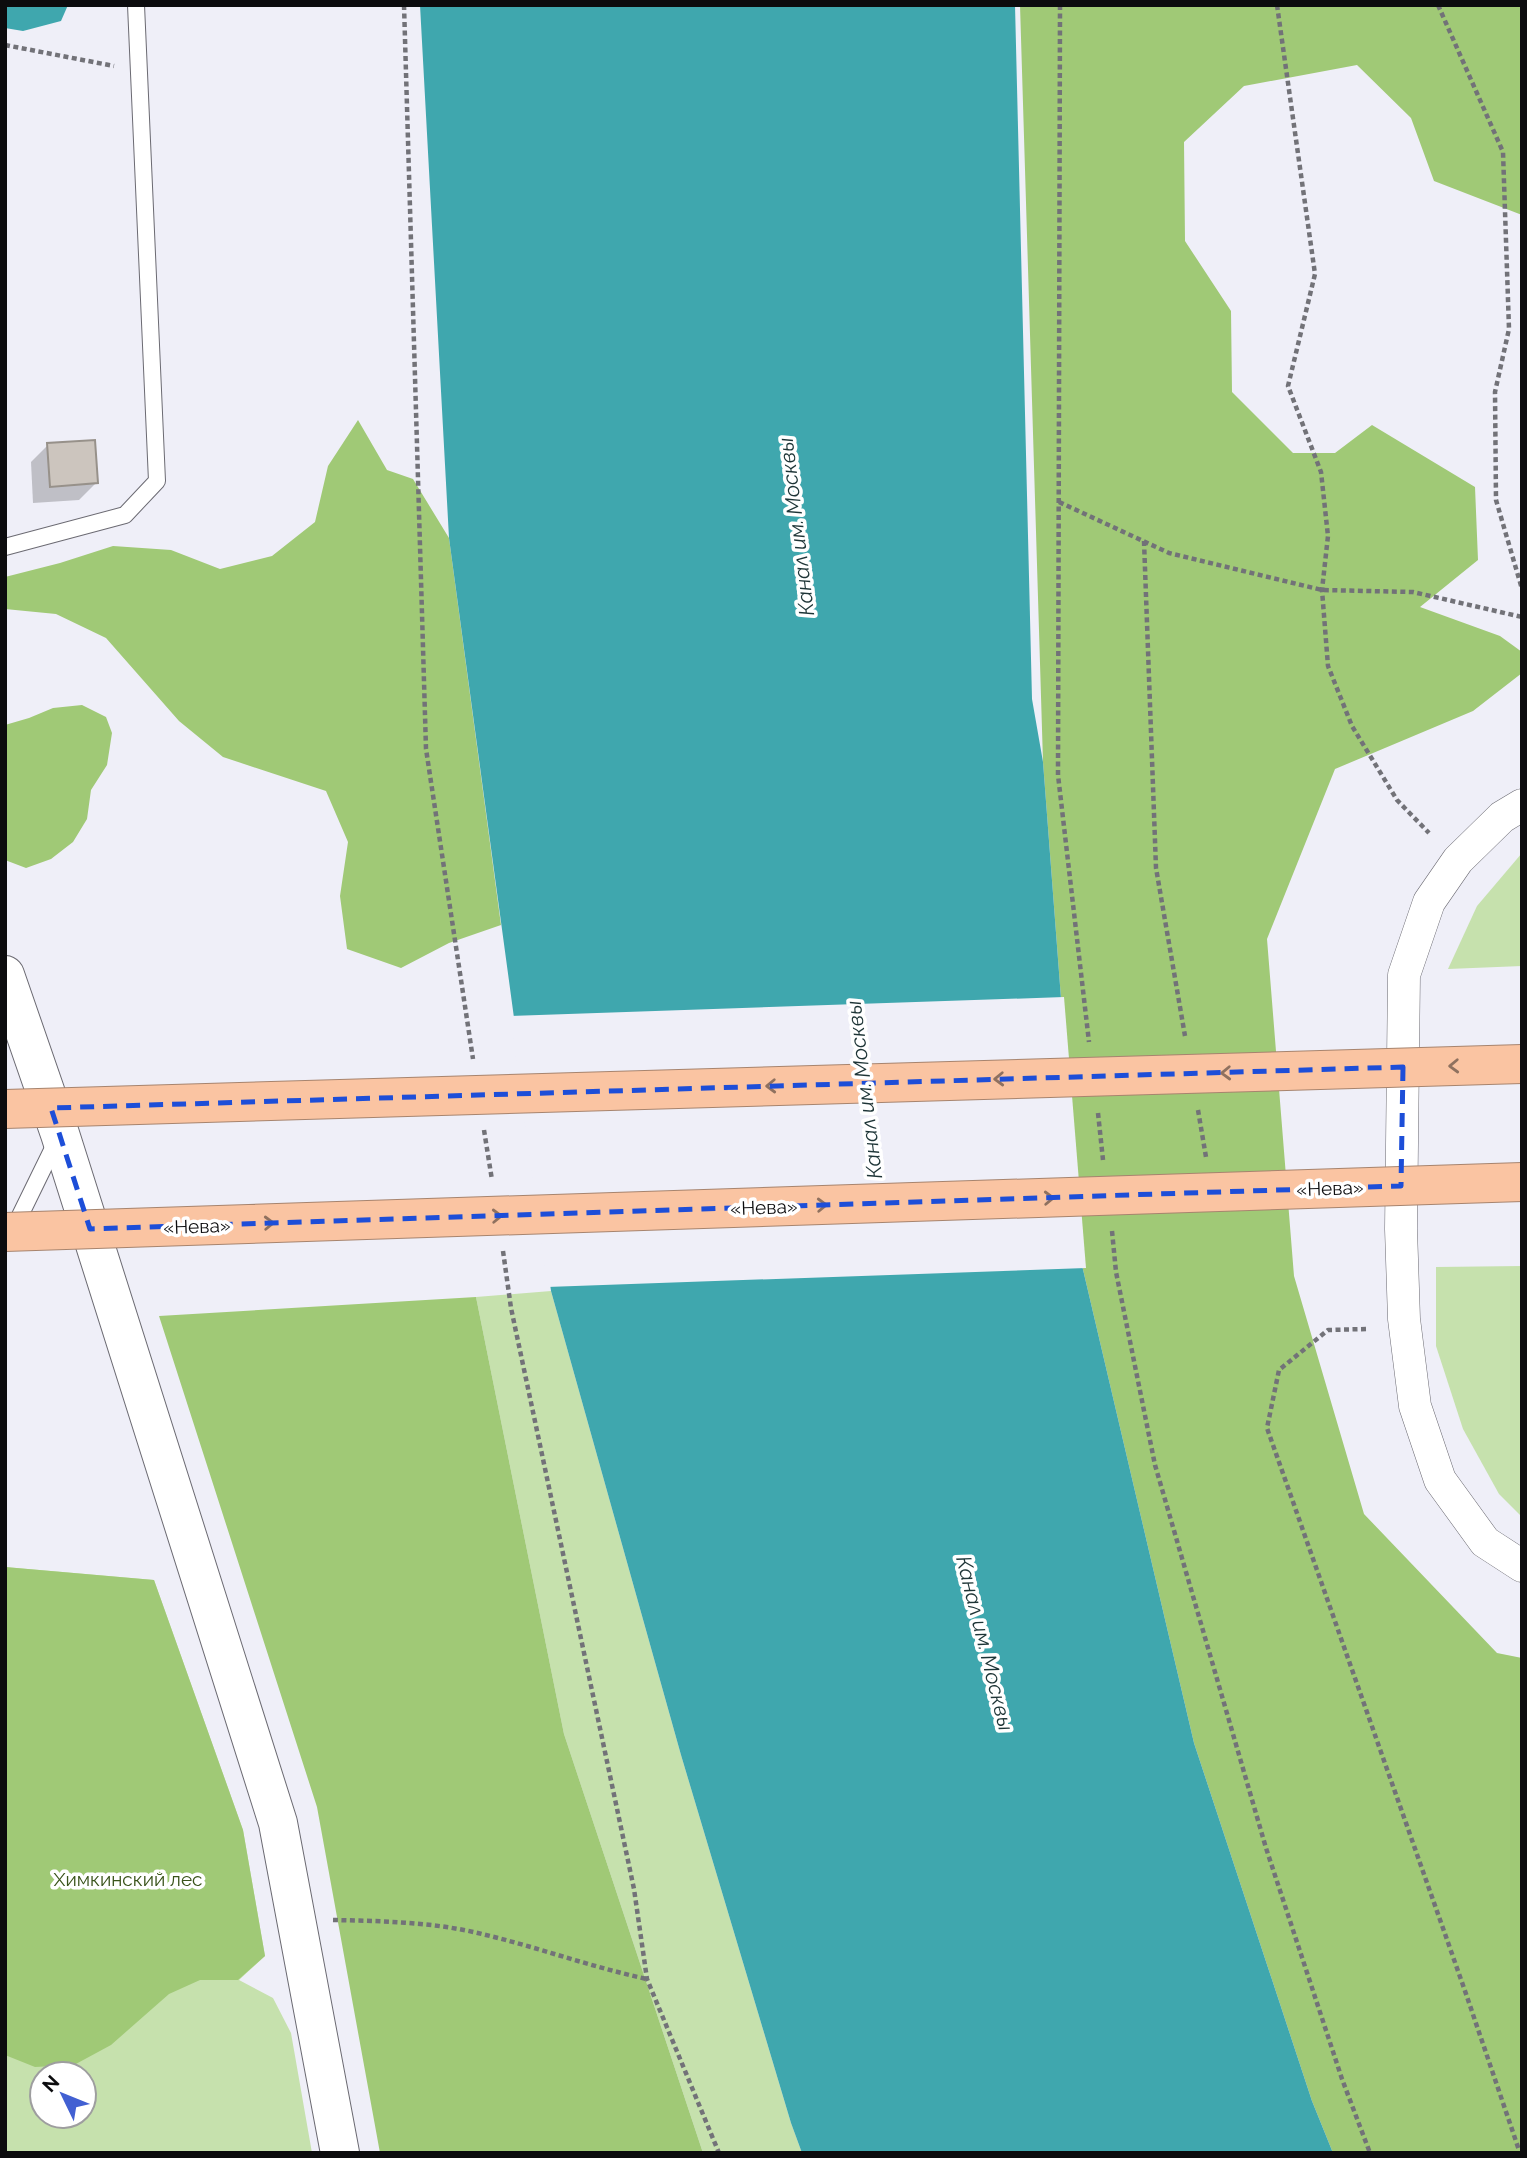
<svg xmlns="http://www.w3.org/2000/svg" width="1527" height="2158" viewBox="0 0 1527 2158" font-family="Raleway,sans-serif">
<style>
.green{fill:#c6e1ad;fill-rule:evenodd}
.forest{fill:#a0c976}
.water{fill:#3fa7ae}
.pier{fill:#efeff8}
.shadow{fill:#0003}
.building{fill:#ccc5be;stroke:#97918a;stroke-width:2}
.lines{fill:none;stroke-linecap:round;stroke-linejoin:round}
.lane-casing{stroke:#6b6a72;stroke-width:18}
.street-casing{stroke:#6b6a72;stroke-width:33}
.secondary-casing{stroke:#6b6a72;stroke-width:40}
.path{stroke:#727278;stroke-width:4.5;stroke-dasharray:5 3.5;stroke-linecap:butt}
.lane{stroke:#fff;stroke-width:16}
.street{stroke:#fff;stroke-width:32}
.secondary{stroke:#fff;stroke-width:38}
.highway-bridge-casing{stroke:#a7846e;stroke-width:40;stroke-linecap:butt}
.highway-bridge{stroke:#fac4a2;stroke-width:38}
.oneway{stroke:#8f715f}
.marked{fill:none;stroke:#1d4ed8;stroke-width:5;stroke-dasharray:14 9;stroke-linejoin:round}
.labels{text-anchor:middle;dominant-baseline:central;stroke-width:7;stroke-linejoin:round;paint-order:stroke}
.street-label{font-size:19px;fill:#0c0c0e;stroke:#fff}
.park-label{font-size:19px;fill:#39531a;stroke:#fff}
.water-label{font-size:21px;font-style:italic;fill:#1d3436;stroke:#fff}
</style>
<rect width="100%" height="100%" fill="#efeff8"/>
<!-- green -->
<g class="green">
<path d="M 1522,853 L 1522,966 L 1448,969 L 1477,906 Z"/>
<path d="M 1522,1266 L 1522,1517 L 1499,1494 L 1463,1429 L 1436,1346 L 1436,1267 Z"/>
<path d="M 551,1291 L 681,1755 L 791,2123 L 802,2153 L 703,2153 L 564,1734 L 476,1297 Z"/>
<path d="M 5,1567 L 154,1580 L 243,1830 L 265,1956 L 239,1980 L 273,1998 L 291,2033 L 312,2153 L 5,2153 ZM 42,2074 L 84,2074 L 84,2116 L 42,2116 Z"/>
</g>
<!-- forest -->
<g class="forest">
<path d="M 1020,5 L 1522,5 L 1522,215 L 1434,181 L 1411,118 L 1357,65 L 1244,86 L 1184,142 L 1185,241 L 1231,311 L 1232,392 L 1293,453 L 1335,453 L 1372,425 L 1475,487 L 1478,560 L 1420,607 L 1500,636 L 1522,652 L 1522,673 L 1473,711 L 1335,769 L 1267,939 L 1294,1276 L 1364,1514 L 1497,1653 L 1522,1658 L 1522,2153 L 1333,2153 L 1312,2101 L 1194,1743 L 1081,1261 L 1043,762 Z"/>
<path d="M 358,420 L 387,470 L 413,479 L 449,538 L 501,925 L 449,943 L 401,968 L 347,949 L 340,896 L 348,842 L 326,791 L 223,757 L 179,721 L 106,638 L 56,614 L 5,609 L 5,577 L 60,563 L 113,546 L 171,550 L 220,569 L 272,556 L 315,522 L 328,466 Z"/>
<path d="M 82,705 L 106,717 L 112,733 L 107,765 L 91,790 L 87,819 L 73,842 L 51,859 L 26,868 L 5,860 L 5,725 L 29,718 L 53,708 Z"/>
<path d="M 476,1297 L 564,1734 L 703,2153 L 380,2153 L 317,1807 L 159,1316 Z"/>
<path d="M 5,1567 L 154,1580 L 243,1830 L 265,1956 L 238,1980 L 200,1980 L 169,1994 L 111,2045 L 74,2065 L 35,2067 L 5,2055 Z"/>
</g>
<!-- water -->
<g class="water">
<path d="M 5,5 L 68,5 L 61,21 L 23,31 L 5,28 Z"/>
<path d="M 420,5 L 1015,5 L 1032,699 L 1043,762 L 1081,1261 L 1194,1743 L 1312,2101 L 1333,2153 L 802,2153 L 791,2123 L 681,1755 L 551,1291 L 449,538 Z"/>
</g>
<!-- pier -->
<path class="pier" d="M 1064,997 L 1086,1268 L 547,1287 L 510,1016 Z"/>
<!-- shadow -->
<path class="shadow" d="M 48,445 L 96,483 L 79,500 L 33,503 L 31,462 Z"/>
<!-- building -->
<path class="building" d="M 95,440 L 98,483 L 50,487 L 47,443 Z"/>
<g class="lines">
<!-- lane casing -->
<g class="lane-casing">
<g id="lane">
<path d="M 5,547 L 125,515 L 157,481 L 136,5"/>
<path d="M 13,1230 L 57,1140"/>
</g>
</g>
<!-- street casing -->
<g class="street-casing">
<path id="street" d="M 1522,805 L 1502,817 L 1458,860 L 1429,902 L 1404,975 L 1401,1229 L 1404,1319 L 1415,1406 L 1440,1480 L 1485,1542 L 1522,1566"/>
</g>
<!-- secondary casing -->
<g class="secondary-casing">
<path id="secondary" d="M 5,975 L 60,1134 L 278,1823 L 340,2153"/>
</g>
<!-- path -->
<g class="path">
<path d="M 404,5 L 426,749 L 473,1059"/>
<path d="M 1060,5 L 1058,775 L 1089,1042"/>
<path d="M 1277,5 L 1315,274 L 1288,386 L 1321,472 L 1328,536 L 1322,590 L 1328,666 L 1352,726 L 1397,800 L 1429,833"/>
<path d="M 1438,5 L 1503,152 L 1509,329 L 1495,392 L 1496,500 L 1522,589"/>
<path d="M 5,45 L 114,66"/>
<path d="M 1059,502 L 1169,553 L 1322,590 L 1413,592 L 1522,617"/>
<path d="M 1144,541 L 1156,868 L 1185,1036"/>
<path d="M 1198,1110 L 1206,1157"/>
<path d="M 1098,1113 L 1103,1160"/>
<path d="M 484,1130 L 492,1180"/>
<path d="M 1112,1231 L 1116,1272 L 1155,1465 L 1266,1848 L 1342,2079 L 1370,2153"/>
<path d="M 503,1251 L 511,1308 L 634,1889 L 647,1979 L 719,2153"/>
<path d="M 1366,1329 L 1328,1330 L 1279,1370 L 1267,1428 L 1464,1988 L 1520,2153"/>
<path d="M 333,1920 C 382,1921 434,1922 482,1934 C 537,1947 591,1967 647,1979"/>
</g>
<!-- lane -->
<use href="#lane" class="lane"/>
<!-- street -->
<use href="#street" class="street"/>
<!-- secondary -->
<use href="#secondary" class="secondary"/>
<!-- highway-bridge casing -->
<g class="highway-bridge-casing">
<g id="highway-bridge">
<path d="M 5,1109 L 1522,1064"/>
<path d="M 5,1232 L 1522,1182"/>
</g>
</g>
<!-- highway-bridge -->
<use href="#highway-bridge" class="highway-bridge"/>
</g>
<!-- one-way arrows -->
<defs><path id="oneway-chevron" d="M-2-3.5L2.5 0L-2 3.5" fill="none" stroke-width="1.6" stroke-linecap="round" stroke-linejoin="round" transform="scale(1.75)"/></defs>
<g class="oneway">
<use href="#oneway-chevron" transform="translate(1454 1066) rotate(178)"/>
<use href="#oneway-chevron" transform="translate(1226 1073) rotate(178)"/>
<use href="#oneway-chevron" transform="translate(999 1079) rotate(178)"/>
<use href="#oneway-chevron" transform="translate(771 1086) rotate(178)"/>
<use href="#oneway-chevron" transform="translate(1049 1198) rotate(-2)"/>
<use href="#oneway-chevron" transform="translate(822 1205) rotate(-2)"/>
<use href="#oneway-chevron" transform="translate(497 1216) rotate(-2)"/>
<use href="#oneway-chevron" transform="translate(269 1223) rotate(-2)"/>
</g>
<!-- marked area -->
<path class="marked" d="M 1403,1067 L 1401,1186 L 90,1229 L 51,1108 Z"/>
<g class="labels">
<!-- street labels -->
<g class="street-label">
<text transform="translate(1330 1188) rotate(-2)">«Нева»</text>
<text transform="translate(764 1207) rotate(-2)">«Нева»</text>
<text transform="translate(197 1226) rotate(-2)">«Нева»</text>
</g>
<!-- park labels -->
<g class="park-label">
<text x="128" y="1879">Химкинский лес</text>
</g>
<!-- water labels -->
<g class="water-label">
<text transform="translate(796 527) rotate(-97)">Канал им. Москвы</text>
<text transform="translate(864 1090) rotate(-97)">Канал им. Москвы</text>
<text transform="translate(985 1643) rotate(76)">Канал им. Москвы</text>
</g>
</g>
<!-- border -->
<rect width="1527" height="2158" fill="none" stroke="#0c0c0e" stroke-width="14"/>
<!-- north arrow -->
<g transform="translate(63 2095) rotate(313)"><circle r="33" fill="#ffffff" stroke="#9e9e9f" stroke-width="2"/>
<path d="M0-5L12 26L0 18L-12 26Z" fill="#4260d2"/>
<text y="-10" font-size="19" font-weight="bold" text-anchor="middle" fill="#0c0c0e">N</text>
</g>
</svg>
